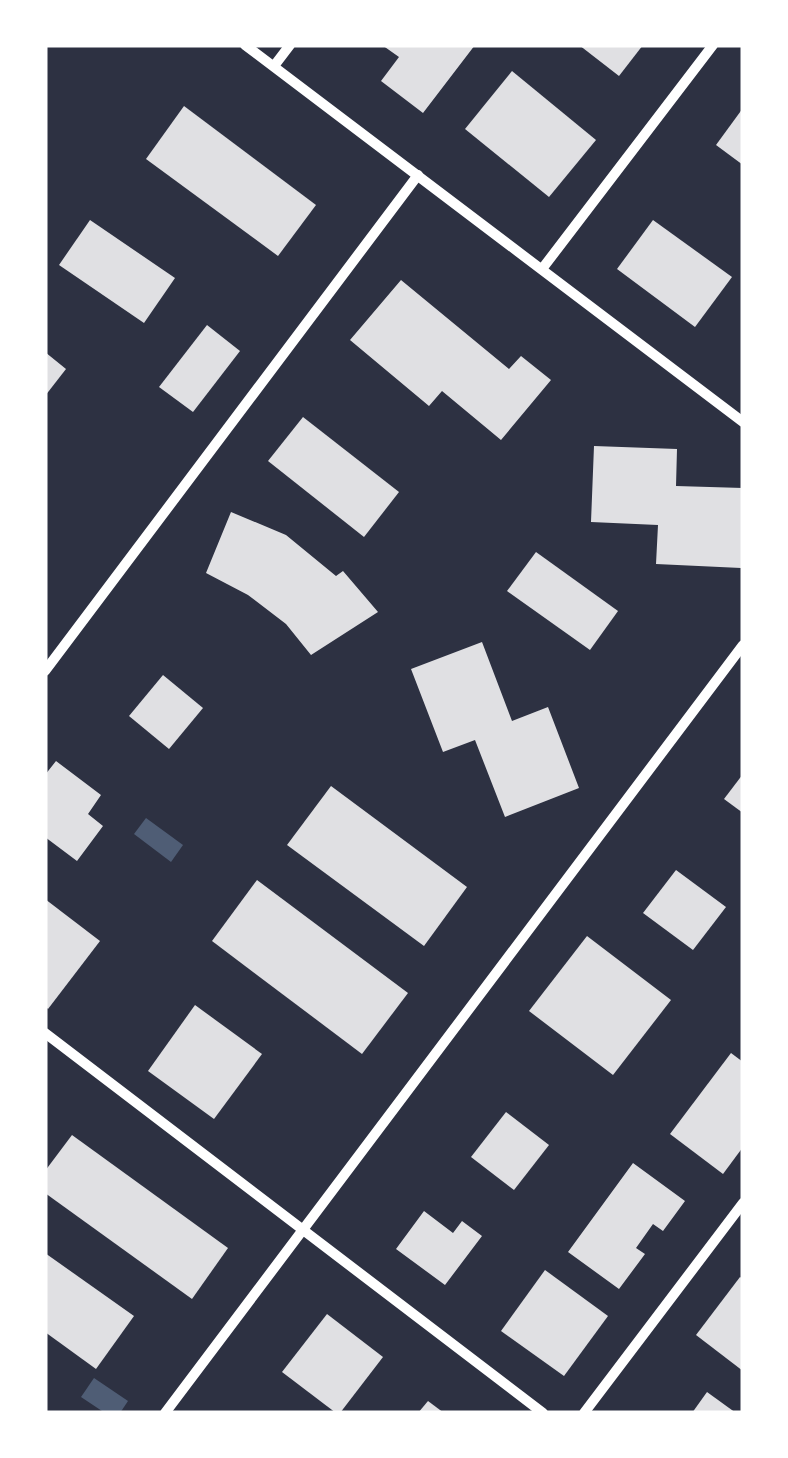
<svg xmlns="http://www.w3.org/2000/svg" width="788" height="1458" viewBox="0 0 788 1458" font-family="'Fira Sans Condensed',sans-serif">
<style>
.water{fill:#4f5d75}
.building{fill:#e0e0e3}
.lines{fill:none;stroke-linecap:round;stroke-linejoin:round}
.minor{stroke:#fff;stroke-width:10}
</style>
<rect width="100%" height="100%" fill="#2d3142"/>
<!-- water -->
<g class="water">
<path d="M 146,818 L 183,845 L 171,862 L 134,834 Z"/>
<path d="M 94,1378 L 128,1401 L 120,1413 L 105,1413 L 81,1397 Z"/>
</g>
<!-- building -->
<g class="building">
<path d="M 382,45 L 475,45 L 423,113 L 381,81 L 399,57 Z"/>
<path d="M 579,45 L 643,45 L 619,76 Z"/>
<path d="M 512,71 L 596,140 L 549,197 L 465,129 Z"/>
<path d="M 184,106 L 316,205 L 278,256 L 146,159 Z"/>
<path d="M 743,108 L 743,165 L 716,145 Z"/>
<path d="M 90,220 L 175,278 L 144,323 L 59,265 Z"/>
<path d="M 653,220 L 732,277 L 695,327 L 617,269 Z"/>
<path d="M 401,280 L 509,369 L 521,356 L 551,380 L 501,440 L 442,391 L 429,406 L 350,340 Z"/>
<path d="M 207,325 L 240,351 L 193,412 L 159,387 Z"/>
<path d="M 45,352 L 66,369 L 45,396 Z"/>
<path d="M 303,417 L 399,492 L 364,537 L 268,461 Z"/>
<path d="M 594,446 L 677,449 L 676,486 L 743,488 L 741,568 L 656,564 L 658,525 L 591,522 Z"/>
<path d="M 231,512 L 286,535 L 336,576 L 343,571 L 378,612 L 311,655 L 286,624 L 248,595 L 206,573 Z"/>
<path d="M 536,552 L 618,611 L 590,650 L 507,591 Z"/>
<path d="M 482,642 L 512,721 L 548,707 L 579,788 L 505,817 L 475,740 L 443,752 L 411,669 Z"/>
<path d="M 163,675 L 203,708 L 169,749 L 129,716 Z"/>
<path d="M 56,761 L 101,795 L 88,814 L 103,826 L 77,861 L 45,837 L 45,775 Z"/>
<path d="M 743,774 L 743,813 L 724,799 Z"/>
<path d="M 331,786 L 467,887 L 424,946 L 287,845 Z"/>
<path d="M 676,870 L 726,907 L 693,950 L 643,913 Z"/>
<path d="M 257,880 L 408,993 L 362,1054 L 212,941 Z"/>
<path d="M 45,899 L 100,941 L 48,1009 L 45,1006 Z"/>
<path d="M 587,936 L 671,1000 L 613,1075 L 529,1011 Z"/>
<path d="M 195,1005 L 262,1054 L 214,1119 L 148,1071 Z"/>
<path d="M 731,1053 L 743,1062 L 743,1147 L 723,1174 L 670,1134 Z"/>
<path d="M 506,1112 L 549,1145 L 514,1190 L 471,1157 Z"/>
<path d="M 72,1135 L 228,1248 L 192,1299 L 45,1193 L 45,1171 Z"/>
<path d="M 633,1163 L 685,1201 L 663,1231 L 653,1224 L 636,1248 L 645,1254 L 619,1289 L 568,1252 Z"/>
<path d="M 424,1211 L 453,1233 L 462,1221 L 482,1236 L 445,1285 L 396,1249 Z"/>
<path d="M 45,1253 L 134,1316 L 96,1369 L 45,1332 Z"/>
<path d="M 545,1270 L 608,1316 L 564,1376 L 501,1331 Z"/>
<path d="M 740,1277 L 743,1279 L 743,1371 L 696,1335 Z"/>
<path d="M 327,1314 L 383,1357 L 340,1413 L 336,1413 L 282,1372 Z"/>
<path d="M 707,1392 L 736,1413 L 692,1413 Z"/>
<path d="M 428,1401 L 444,1413 L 418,1413 Z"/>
</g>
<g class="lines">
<!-- minor -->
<g class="minor">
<path d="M 245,45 L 743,422"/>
<path d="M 274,66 L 290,45"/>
<path d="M 542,269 L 713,45"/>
<path d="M 45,671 L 418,175"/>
<path d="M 45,1033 L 543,1413"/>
<path d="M 165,1413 L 743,645"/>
<path d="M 584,1413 L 743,1203"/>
</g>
</g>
<!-- border -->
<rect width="788" height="1458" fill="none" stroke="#ffffff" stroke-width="95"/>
</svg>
